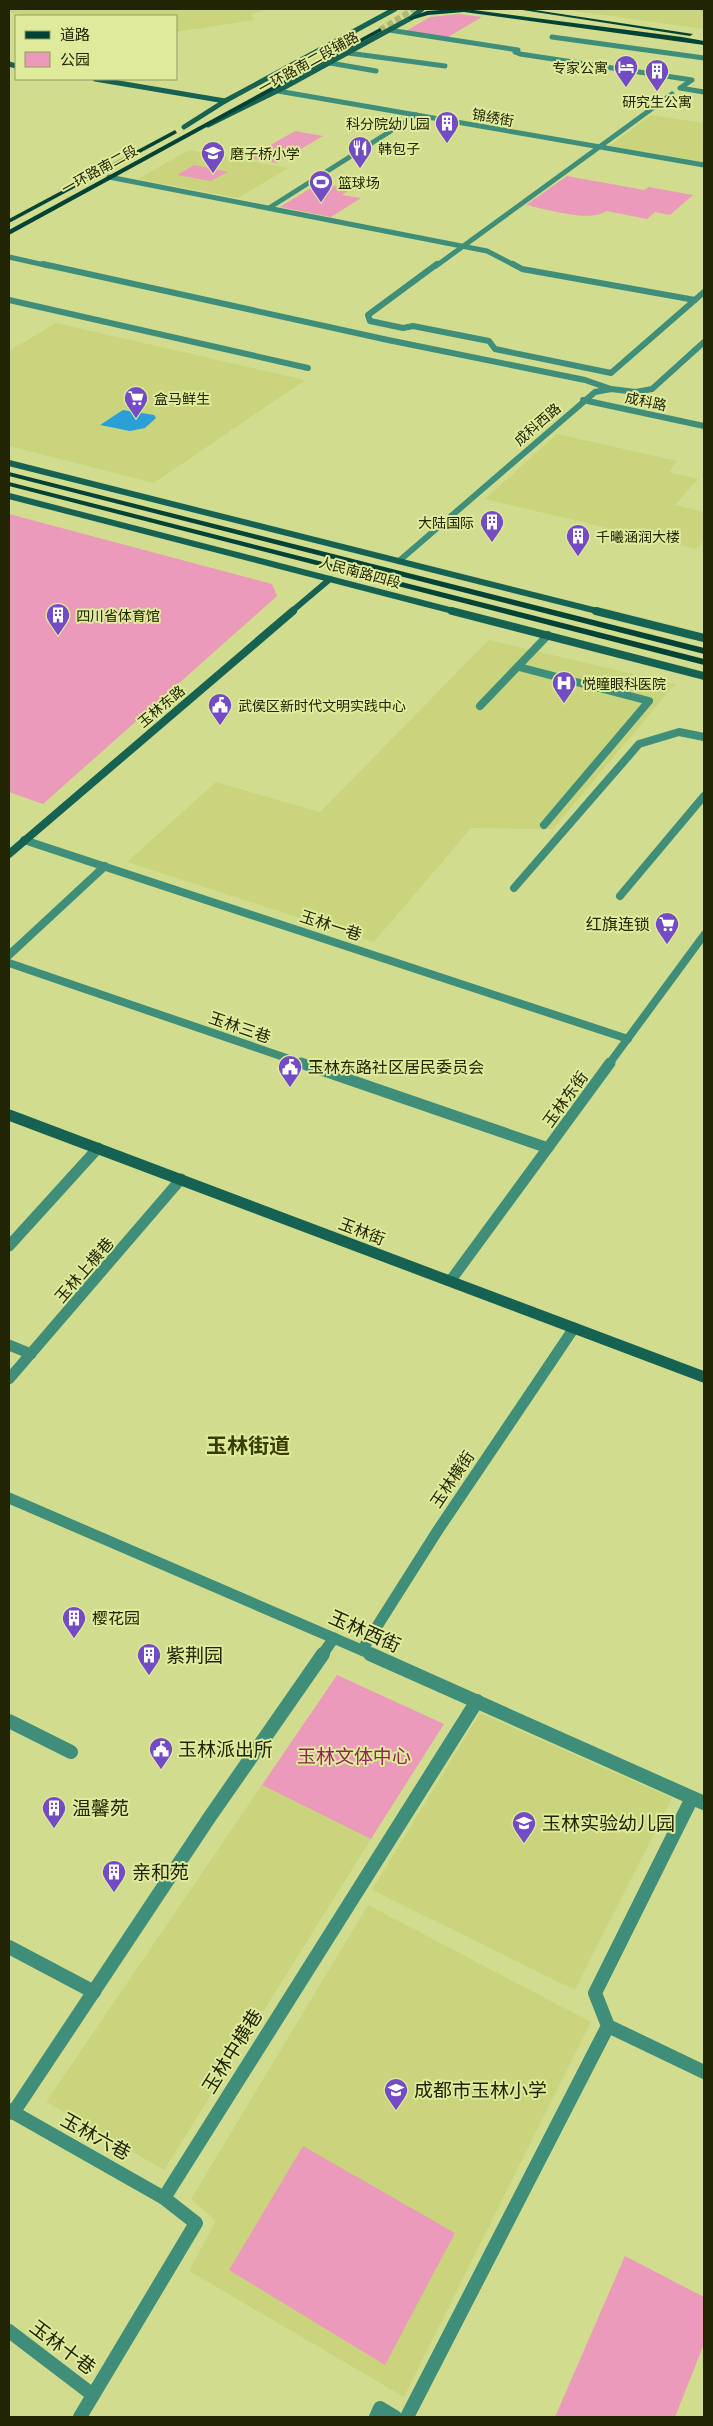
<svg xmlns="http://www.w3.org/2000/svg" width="713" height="2426" viewBox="0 0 713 2426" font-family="Manrope,'Noto Sans SC',sans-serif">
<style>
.built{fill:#c9d47d}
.green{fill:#eb9aba}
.water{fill:#2a9fd7}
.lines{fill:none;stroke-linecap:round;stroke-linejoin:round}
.primary-tunnel{stroke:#afb772;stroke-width:6;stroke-dasharray:6 3;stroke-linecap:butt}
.street-far4{stroke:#3e8e7a;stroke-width:5}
.street-far3{stroke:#3e8e7a;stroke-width:6}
.street-far2{stroke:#3e8e7a;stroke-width:8}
.street-far1{stroke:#3e8e7a;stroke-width:11}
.street{stroke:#3e8e7a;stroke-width:14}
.secondary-far3{stroke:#166252;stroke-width:5}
.secondary-far2{stroke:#166252;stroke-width:6}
.secondary-far1{stroke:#166252;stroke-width:8}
.secondary{stroke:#166252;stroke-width:11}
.primary{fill:#024336;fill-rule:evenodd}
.labels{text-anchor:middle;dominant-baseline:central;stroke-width:4;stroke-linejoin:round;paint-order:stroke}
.far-street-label{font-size:14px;fill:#222504;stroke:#dfea9b}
.far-poi-label{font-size:14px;fill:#222504;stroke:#dfea9b;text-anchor:start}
.poi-label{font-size:16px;fill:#222504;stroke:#dfea9b;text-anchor:start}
.street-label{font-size:16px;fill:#222504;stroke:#dfea9b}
.near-street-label{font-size:19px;fill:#222504;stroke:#dfea9b}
.near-poi-label{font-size:19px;fill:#222504;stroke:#dfea9b;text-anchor:start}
.near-park-label{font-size:19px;fill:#95225c;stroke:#dfea9b}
.district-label{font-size:21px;font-weight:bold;fill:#393e00;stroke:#dfea9b}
</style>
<rect width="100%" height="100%" fill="#d2dc8e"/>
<!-- built -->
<g class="built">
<path d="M 9,9 L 268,9 L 251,14 L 254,20 L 176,32 L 176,16 L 18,16 L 19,14 L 9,12 Z"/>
<path d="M 560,9 L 704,9 L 704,29 Z"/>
<path d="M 651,115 L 704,123 L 704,162 L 609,146 Z"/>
<path d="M 189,150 L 288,168 L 238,198 L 138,179 Z"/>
<path d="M 56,323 L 305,380 L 154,483 L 9,446 L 9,351 Z"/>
<path d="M 557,434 L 677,461 L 669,472 L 698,479 L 675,505 L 704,512 L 704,540 L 696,549 L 485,499 Z"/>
<path d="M 489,640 L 675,684 L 553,829 L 471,828 L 374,942 L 127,862 L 216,782 L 320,812 Z"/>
<path d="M 480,1713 L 672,1798 L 575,1990 L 372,1890 Z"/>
<path d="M 262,1785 L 371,1839 L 164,2170 L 46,2102 Z"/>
<path d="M 368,1905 L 591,2022 L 404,2397 L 189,2271 L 216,2221 L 191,2199 Z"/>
</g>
<!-- green -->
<g class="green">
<path d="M 459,14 L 482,17 L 448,37 L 406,31 L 430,17 Z"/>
<path d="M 295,131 L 323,136 L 277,163 L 248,158 Z"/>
<path d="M 194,165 L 228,172 L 211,181 L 177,175 Z"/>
<path d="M 567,176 L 644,190 L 649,187 L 693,195 L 670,215 L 655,212 L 647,219 L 606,211 C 591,223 546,209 526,205 Z"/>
<path d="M 319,183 L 350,189 L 342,195 L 361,198 L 331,217 L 280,207 Z"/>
<path d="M 9,514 L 272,584 L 277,596 L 43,804 L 9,792 Z"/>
<path d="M 337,1675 L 444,1724 L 371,1839 L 262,1785 Z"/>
<path d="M 303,2146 L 455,2233 L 385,2365 L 229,2270 Z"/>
<path d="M 625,2256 L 704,2297 L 704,2344 L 675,2417 L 555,2417 Z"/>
</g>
<!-- water -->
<path class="water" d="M 123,410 L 154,415 L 156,418 L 145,428 L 130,431 L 100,425 Z"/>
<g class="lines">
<!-- primary-tunnel -->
<path class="primary-tunnel" d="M 380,30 L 414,9"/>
<!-- street-far4 -->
<g class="street-far4">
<path d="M 389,30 L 518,50 L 515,52 L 520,54 L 692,80 L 680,88 L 704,92"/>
<path d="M 552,37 L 704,58"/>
<path d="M 348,53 L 445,66"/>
<path d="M 330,63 L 376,71"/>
<path d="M 278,91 L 704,165"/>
<path d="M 109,177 L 487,251 L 516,266"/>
<path d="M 269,208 L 416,115"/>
<path d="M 9,257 L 49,266"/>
<path d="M 436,266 L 672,94"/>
</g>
<!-- street-far3 -->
<g class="street-far3">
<path d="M 43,264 L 388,340 L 585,380 L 611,389"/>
<path d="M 437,264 L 368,315 L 370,321 L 403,328 L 413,326 L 489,341 L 495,349 L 611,373 L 704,292"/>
<path d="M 513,264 L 522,269 L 695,300"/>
<path d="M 9,300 L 308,368"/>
<path d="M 583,400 L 704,426"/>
<path d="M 399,561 L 595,392 L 611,389 L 636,392 L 652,389 L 704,342"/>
</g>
<!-- street-far2 -->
<g class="street-far2">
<path d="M 519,667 L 649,701 L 544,825"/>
<path d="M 480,706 L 548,635"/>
<path d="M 24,840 L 628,1039"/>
<path d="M 514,888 L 639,744 L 679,732 L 704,737"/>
<path d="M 620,896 L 704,796"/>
<path d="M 9,955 L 105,866"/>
<path d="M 9,963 L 304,1064"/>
<path d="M 609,1064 L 704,935"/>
</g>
<!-- street-far1 -->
<g class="street-far1">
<path d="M 301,1063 L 548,1148"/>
<path d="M 9,1246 L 98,1148"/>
<path d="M 451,1280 L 610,1063"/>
<path d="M 9,1345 L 31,1354"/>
<path d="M 9,1379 L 181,1179"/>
<path d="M 9,1498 L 373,1655"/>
<path d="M 362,1650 L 438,1530 L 574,1328"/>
<path d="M 322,1655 L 334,1638"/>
</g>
<!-- street -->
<g class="street">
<path d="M 370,1654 L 704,1803"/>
<path d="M 9,1721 L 71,1752"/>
<path d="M 9,1947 L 94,1992"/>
<path d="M 608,2026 L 704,2072"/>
<path d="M 9,2110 L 164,2198"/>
<path d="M 13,2113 L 209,1818 L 323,1654"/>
<path d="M 9,2331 L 93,2395"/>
<path d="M 80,2417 L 196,2223 L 164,2198 L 477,1701"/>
<path d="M 376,2417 L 380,2408 L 395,2417"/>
<path d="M 407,2417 L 608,2026 L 595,1993 L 692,1798"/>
</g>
<!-- secondary-far3 -->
<g class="secondary-far3">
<path d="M 9,64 L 16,66"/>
<path d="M 95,79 L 225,101"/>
<path d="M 208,125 L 285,87 L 411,18 L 422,9"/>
<path d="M 184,127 L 225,101 L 395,9"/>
</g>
<!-- secondary-far2 -->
<g class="secondary-far2">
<path d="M 9,463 L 601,612"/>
<path d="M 9,496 L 457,612"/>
<path d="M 291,612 L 330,579"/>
</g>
<!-- secondary-far1 -->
<g class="secondary-far1">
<path d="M 452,611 L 704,676"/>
<path d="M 596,611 L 704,638"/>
<path d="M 9,854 L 293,611"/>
</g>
<!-- secondary -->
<path class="secondary" d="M 9,1115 L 704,1377"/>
<!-- primary -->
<g class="primary">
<path d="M 454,9 L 466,9 L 682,37 L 704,41 L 704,45 L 464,12 L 428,15 L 411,20 L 408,18 L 427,11 Z"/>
<path d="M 516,9 L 528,9 L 693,34 L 690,36 Z"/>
<path d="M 380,28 L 382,31 L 9,235 L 9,230 Z"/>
<path d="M 175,130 L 177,133 L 9,223 L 9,219 Z"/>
<path d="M 9,472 L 704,648 L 704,654 L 9,476 Z"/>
<path d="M 9,482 L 704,659 L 704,665 L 9,486 Z"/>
</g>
</g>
<!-- icons -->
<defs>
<g id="hotel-pin" transform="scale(1.25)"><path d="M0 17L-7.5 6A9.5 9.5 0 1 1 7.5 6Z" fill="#734bc4" stroke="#dfea9b"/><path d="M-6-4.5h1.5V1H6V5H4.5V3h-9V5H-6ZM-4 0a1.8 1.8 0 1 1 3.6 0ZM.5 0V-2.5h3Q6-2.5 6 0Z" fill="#fff"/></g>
<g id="building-pin" transform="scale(1.25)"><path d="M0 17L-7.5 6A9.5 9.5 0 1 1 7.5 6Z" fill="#734bc4" stroke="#dfea9b"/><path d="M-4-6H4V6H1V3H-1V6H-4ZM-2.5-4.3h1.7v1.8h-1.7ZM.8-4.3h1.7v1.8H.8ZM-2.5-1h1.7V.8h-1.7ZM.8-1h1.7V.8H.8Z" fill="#fff"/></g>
<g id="restaurant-pin" transform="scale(1.25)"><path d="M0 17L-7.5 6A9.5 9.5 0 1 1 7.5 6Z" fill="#734bc4" stroke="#dfea9b"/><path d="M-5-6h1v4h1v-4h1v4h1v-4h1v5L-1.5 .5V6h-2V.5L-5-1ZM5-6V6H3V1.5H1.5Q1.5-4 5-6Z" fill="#fff"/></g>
<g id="school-pin" transform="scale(1.25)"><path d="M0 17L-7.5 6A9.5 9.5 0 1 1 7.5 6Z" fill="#734bc4" stroke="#dfea9b"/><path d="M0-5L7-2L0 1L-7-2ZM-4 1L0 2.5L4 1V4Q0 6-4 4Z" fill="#fff"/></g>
<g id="stadium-pin" transform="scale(1.25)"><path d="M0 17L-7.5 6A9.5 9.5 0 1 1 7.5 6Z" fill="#734bc4" stroke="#dfea9b"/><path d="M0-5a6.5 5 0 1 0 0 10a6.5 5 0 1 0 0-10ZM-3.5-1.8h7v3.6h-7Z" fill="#fff"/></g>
<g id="supermarket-pin" transform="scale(1.25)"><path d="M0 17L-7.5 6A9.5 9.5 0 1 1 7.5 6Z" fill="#734bc4" stroke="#dfea9b"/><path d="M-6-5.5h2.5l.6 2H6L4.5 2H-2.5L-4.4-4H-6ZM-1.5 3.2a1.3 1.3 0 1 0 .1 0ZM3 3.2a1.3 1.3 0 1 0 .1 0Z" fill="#fff"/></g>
<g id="hospital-pin" transform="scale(1.25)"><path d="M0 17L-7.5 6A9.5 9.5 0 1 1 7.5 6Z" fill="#734bc4" stroke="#dfea9b"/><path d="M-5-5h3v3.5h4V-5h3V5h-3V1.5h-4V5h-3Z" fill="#fff"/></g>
<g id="civic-pin" transform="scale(1.25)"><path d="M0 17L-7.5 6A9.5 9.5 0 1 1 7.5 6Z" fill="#734bc4" stroke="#dfea9b"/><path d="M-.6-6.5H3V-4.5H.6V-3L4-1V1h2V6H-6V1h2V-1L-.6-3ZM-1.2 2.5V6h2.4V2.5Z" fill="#fff"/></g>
</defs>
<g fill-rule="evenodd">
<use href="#hotel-pin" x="626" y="67"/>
<use href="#building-pin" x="657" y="71"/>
<use href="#building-pin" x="447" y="123"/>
<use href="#restaurant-pin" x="360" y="148"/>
<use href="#school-pin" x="213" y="153"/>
<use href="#stadium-pin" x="321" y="182"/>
<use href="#supermarket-pin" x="136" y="398"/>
<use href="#building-pin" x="492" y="522"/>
<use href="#building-pin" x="578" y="536"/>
<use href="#building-pin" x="58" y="615"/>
<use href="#hospital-pin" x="564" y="683"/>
<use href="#civic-pin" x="220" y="705"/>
<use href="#supermarket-pin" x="667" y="924"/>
<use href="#civic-pin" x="290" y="1067"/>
<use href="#building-pin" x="74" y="1618"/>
<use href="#building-pin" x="149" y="1655"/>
<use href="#civic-pin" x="161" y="1749"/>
<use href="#building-pin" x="54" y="1808"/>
<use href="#school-pin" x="524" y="1823"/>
<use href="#building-pin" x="114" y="1872"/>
<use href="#school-pin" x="396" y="2090"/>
</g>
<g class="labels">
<!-- far-street labels -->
<g class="far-street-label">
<text transform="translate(308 62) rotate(-29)">一环路南二段辅路</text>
<text transform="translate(493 117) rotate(10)">锦绣街</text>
<text transform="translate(99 169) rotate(-29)">一环路南二段</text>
<text transform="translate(646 401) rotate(12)">成科路</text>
<text transform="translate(537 424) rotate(-41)">成科西路</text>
<text transform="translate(360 572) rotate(15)">人民南路四段</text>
<text transform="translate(161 706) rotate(-40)">玉林东路</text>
</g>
<!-- far-poi labels -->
<g class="far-poi-label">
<text x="608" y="67" text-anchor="end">专家公寓</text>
<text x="657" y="101" text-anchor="middle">研究生公寓</text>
<text x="430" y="123" text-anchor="end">科分院幼儿园</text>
<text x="378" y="148">韩包子</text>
<text x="230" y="153">磨子桥小学</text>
<text x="338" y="182">篮球场</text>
<text x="154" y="398">盒马鲜生</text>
<text x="474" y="522" text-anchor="end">大陆国际</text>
<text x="596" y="536">千曦涵润大楼</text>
<text x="76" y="615">四川省体育馆</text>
<text x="582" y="683">悦瞳眼科医院</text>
<text x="238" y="705">武侯区新时代文明实践中心</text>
</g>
<!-- poi labels -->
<g class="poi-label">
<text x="650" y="924" text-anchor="end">红旗连锁</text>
<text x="308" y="1067">玉林东路社区居民委员会</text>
<text x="92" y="1618">樱花园</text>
</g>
<!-- street labels -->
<g class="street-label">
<text transform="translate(331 925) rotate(18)">玉林一巷</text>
<text transform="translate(240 1027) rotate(19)">玉林三巷</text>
<text transform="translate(565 1099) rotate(-54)">玉林东街</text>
<text transform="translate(362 1231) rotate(21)">玉林街</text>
<text transform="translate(84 1270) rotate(-49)">玉林上横巷</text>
<text transform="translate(452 1479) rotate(-56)">玉林横街</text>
</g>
<!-- near-street labels -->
<g class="near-street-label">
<text transform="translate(365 1631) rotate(24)">玉林西街</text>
<text transform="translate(232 2051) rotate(-58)">玉林中横巷</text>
<text transform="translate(96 2136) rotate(29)">玉林六巷</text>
<text transform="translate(63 2347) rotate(37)">玉林十巷</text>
</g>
<!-- near-poi labels -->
<g class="near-poi-label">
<text x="166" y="1655">紫荆园</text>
<text x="178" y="1749">玉林派出所</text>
<text x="72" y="1808">温馨苑</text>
<text x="542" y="1823">玉林实验幼儿园</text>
<text x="132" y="1872">亲和苑</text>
<text x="414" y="2090">成都市玉林小学</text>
</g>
<!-- near-park labels -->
<g class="near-park-label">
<text x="354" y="1756">玉林文体中心</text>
</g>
<!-- district labels -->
<g class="district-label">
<text x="248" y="1445">玉林街道</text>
</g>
</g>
<!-- border -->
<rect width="713" height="2426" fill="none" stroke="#222504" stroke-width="20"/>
<!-- legend -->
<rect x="15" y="15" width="162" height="65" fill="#dfea9b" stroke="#939b5f"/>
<rect x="25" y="31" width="25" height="8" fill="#024336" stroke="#939b5f"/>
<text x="60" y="40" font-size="15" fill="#222504">道路</text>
<rect x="25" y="52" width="25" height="15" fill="#eb9aba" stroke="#939b5f"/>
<text x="60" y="65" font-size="15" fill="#222504">公园</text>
</svg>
